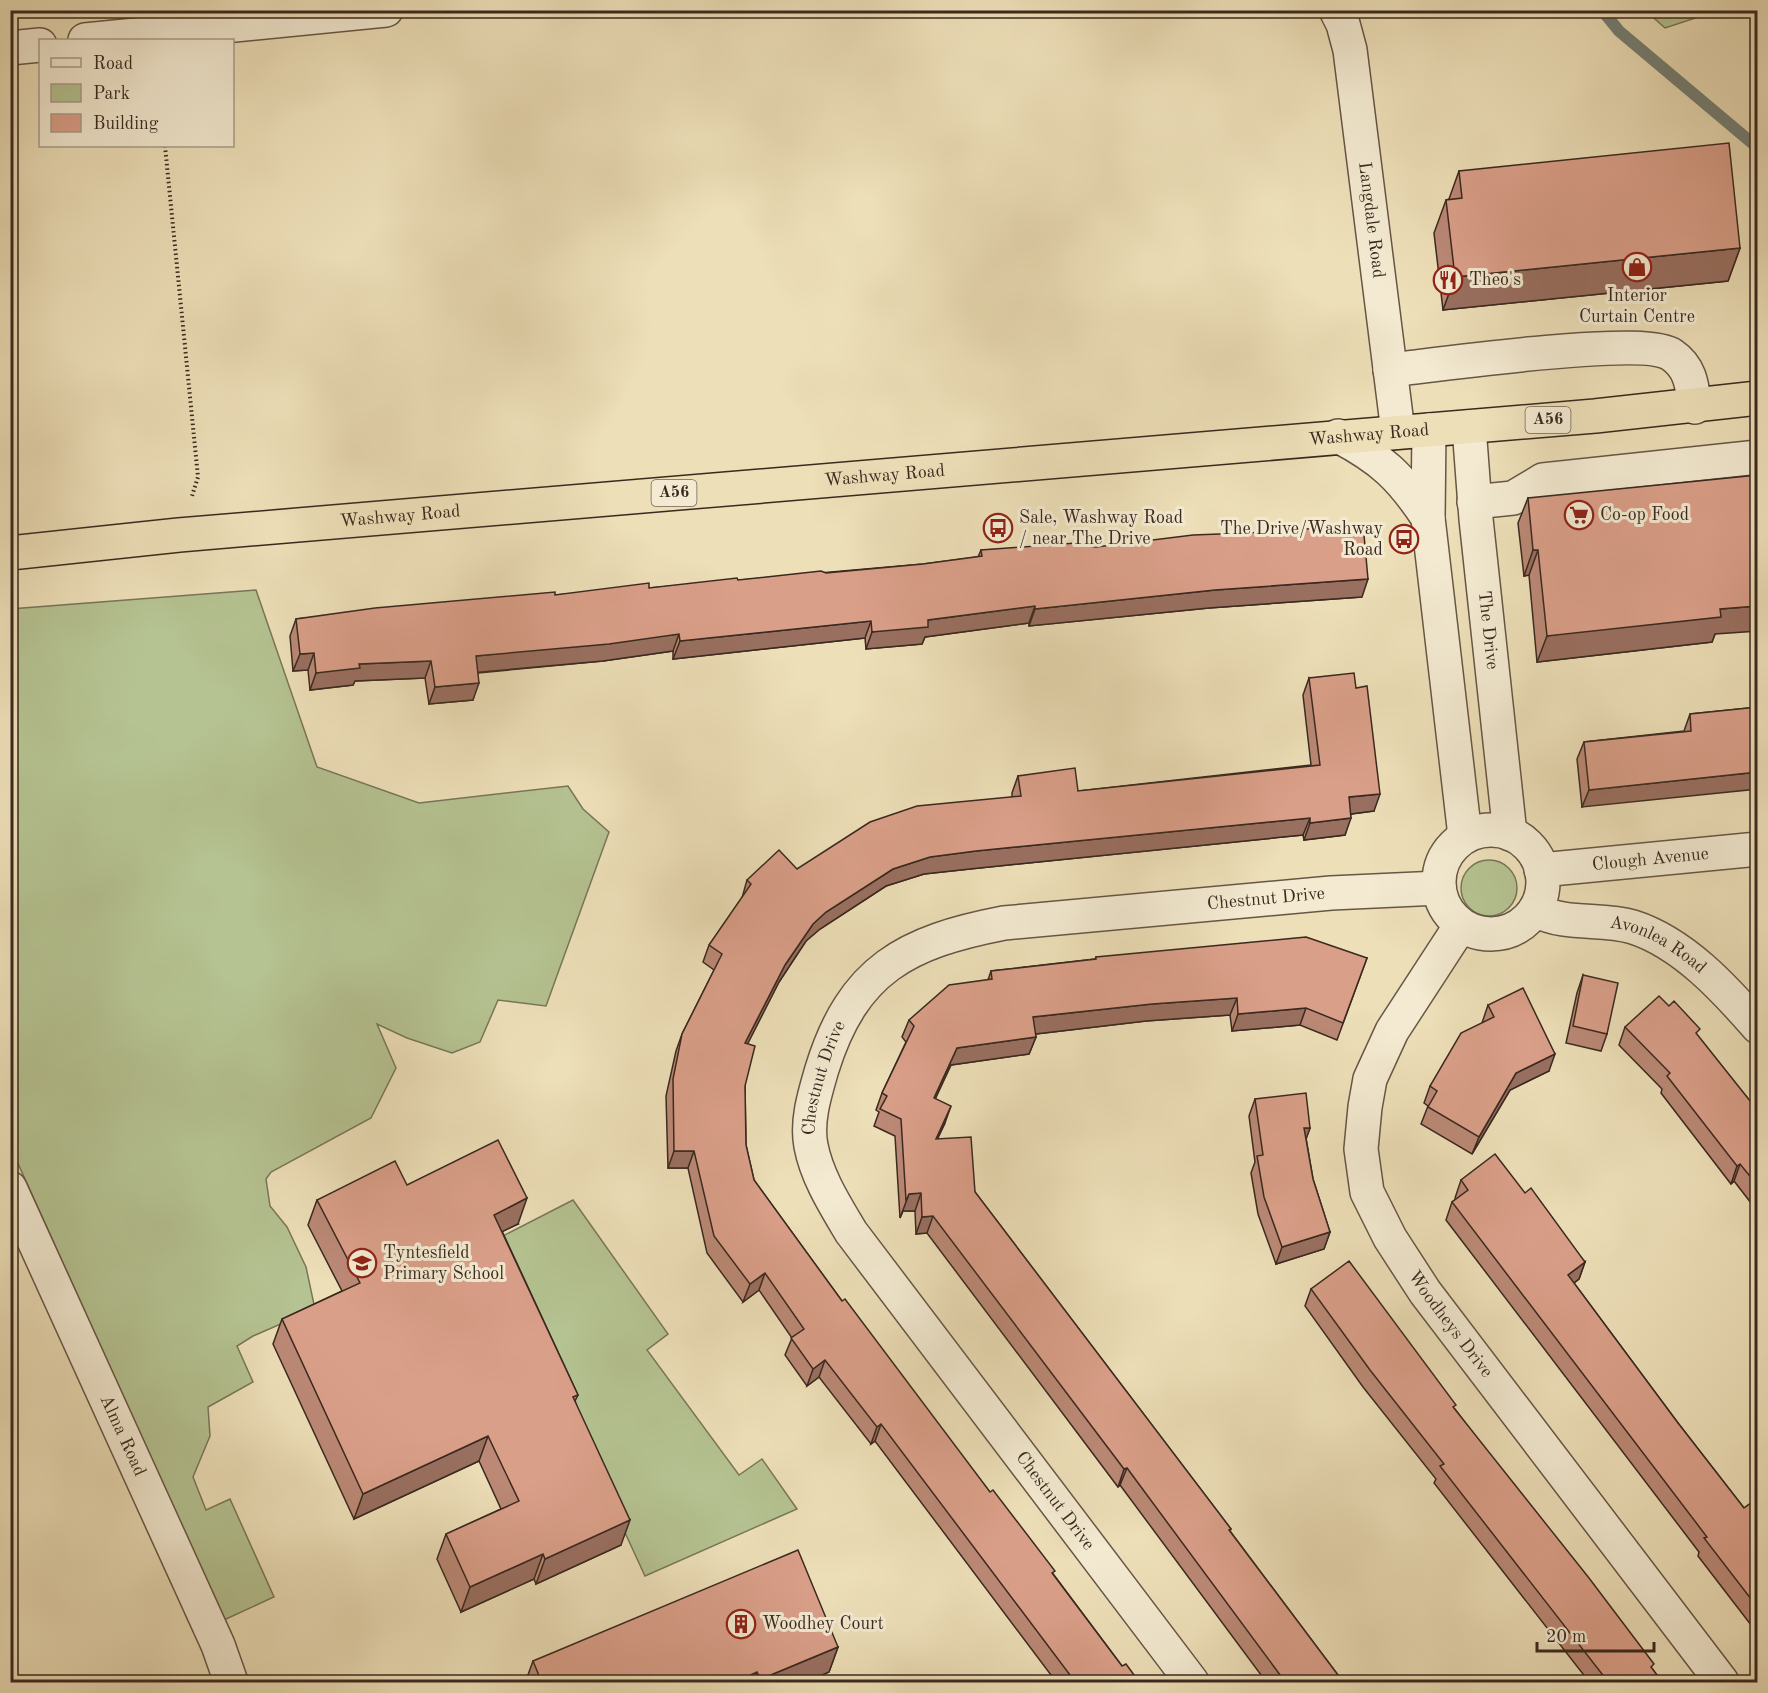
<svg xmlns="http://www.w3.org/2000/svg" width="1768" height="1693" viewBox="0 0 1768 1693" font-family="'Old Standard TT',serif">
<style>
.green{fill:#b5c291;stroke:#787658;stroke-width:1.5}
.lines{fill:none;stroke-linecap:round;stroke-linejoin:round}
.stream{stroke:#748178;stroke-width:12}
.minor-casing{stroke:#675645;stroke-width:36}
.highway-casing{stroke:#3a291f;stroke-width:36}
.path{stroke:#3a291f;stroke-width:4;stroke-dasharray:1.5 3;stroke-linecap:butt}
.minor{stroke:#f3ead1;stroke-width:33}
.highway{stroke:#eddfb8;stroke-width:33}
.wall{fill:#bb8976;stroke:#3a291f;stroke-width:1.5}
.shaded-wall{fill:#996f60;stroke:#3a291f;stroke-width:1.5}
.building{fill:#da9f89;stroke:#3a291f;stroke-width:1.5}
.labels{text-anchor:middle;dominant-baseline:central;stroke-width:6;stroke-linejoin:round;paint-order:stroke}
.shield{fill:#f3ead1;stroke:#726354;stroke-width:1.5}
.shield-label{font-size:16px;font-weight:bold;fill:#3a291f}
.street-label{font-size:18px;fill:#3a291f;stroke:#f3ead1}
.poi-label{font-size:18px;fill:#3a291f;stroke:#f3ead1;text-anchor:start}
</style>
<rect width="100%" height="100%" fill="#eddfb8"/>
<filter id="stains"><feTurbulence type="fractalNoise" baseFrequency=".00333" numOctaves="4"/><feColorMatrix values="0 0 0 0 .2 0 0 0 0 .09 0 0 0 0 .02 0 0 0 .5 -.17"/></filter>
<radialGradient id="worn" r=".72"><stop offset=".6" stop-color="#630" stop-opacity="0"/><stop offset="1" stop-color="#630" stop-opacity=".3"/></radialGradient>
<!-- green -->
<g class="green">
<path d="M 1646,11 L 1717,11 L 1665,28 Z"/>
<path d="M 256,590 L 317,767 L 419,803 L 568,786 L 583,809 L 609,832 L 546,1006 L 498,1000 L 480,1042 L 452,1053 L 407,1038 L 377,1024 L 396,1068 L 371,1118 L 271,1172 L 266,1179 L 270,1206 L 287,1227 L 306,1267 L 315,1309 L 253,1336 L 237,1346 L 253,1382 L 208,1407 L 210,1436 L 193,1477 L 206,1510 L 230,1499 L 274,1597 L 224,1620 L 11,1148 L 10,609 Z"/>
<circle cx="1489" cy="888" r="28"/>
<path d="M 573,1200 L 668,1334 L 647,1350 L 739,1475 L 762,1459 L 797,1509 L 645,1576 L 491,1242 Z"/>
</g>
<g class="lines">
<!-- stream -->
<path class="stream" d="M 1602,10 L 1619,31 L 1758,148"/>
<!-- minor casing -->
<g class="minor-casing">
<g id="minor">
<path id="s1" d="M 1336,10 L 1343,24 L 1350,50 L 1398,432"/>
<path d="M 85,40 L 386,10"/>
<path d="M 10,48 L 40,45"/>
<path d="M 1390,370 C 1436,365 1643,335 1672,355 C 1691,368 1692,386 1695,407"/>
<path id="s2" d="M 1469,427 L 1476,519 L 1510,834"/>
<path d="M 1429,430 L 1428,518 L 1465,836"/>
<path d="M 1338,436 C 1382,459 1401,477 1428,518"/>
<path d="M 1474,502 L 1513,498 L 1543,480 L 1758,457"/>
<circle cx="1491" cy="882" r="52"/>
<path id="s3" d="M 1541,870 L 1758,849"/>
<path id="s4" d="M 1535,910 C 1568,927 1600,917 1633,927 C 1683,943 1725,989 1758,1027"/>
<path id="s5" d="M 1461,925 L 1392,1031 L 1370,1079 L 1365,1107 L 1361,1149 L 1367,1192 L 1390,1238 L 1425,1292 L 1722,1682"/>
<path id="s6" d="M 10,1188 L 218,1645 L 231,1682"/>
<path id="s7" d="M 1192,1682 L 851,1232 C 835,1205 817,1177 811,1146 C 806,1121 815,1093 822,1069 C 853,969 906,942 1004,923 L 1331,893 L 1439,888"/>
</g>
</g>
<!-- highway casing -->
<g class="highway-casing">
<g id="highway">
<path id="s8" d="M 10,553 L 179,535 L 1595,416 L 1758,398"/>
</g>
</g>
<!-- path -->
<path class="path" d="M 165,146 L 198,477 L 192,496"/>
<!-- minor -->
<use href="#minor" class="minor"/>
<!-- highway -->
<use href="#highway" class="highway"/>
</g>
<!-- wall -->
<g class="wall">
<path d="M 1459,171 L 1740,248 L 1728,281 L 1443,310 L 1434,233 L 1446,200 L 1449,199 Z"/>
<path d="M 1528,498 L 1715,634 L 1712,642 L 1537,662 L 1529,575 L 1524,576 L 1518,523 Z"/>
<path d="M 1089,546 L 1362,597 L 1209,608 L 1029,626 L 1029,623 L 925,637 L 922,644 L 866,649 L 865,638 L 673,659 L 673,651 L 603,661 L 478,673 L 473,700 L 429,704 L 425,678 L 355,681 L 353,685 L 310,690 L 308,670 L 293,671 L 290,636 L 296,619 L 555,595 L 649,588 L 923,564 L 978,557 L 981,550 Z"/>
<path d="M 1309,678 L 1374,811 L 1351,814 L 1345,835 L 1304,840 L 1303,835 L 970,869 L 924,874 L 886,886 L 820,929 L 806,941 L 779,982 L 747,1044 L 745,1086 L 746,1145 L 754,1180 L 842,1301 L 1054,1575 L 1122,1666 L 1140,1683 L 1057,1683 L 875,1441 L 871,1444 L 819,1377 L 807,1386 L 785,1355 L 792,1338 L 759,1290 L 743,1302 L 707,1253 L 688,1168 L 668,1168 L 666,1096 L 676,1051 L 682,1034 L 714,970 L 703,962 L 709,945 L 742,898 L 747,880 L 797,869 L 1012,797 L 1012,793 L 1018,776 L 1078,791 L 1311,765 L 1303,695 Z"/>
<path d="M 1758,707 L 1582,807 L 1577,759 L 1584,742 L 1684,731 L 1690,714 Z"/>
<path d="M 1096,957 L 1367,958 L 1337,1040 L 1300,1025 L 1232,1031 L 1230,1015 L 1146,1021 L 1035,1034 L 1036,1037 L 1029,1054 L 951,1065 L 935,1098 L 945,1123 L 938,1138 L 975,1192 L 1231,1529 L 1230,1531 L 1344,1683 L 1267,1683 L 1120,1485 L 1118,1487 L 927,1233 L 916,1234 L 915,1211 L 903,1211 L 900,1218 L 895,1136 L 874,1126 L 879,1112 L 876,1110 L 882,1093 L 906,1042 L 902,1037 L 909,1020 L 988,980 L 991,971 L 1095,959 Z"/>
<path d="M 1583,975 L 1607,1034 L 1601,1051 L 1566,1043 L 1577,993 Z"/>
<path d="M 1488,1005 L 1549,1071 L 1510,1090 L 1472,1154 L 1421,1124 L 1428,1106 L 1424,1103 L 1430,1086 L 1482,1023 Z"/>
<path d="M 1669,1006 L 1698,1036 L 1758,1111 L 1758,1212 L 1734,1181 L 1731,1184 L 1661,1093 L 1662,1089 L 1619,1045 L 1625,1027 Z"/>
<path d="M 1255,1099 L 1310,1128 L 1306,1138 L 1313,1179 L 1330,1232 L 1324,1249 L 1276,1264 L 1258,1214 L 1251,1173 L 1255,1162 L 1249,1116 Z"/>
<path d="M 1461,1180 L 1525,1193 L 1585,1262 L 1579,1279 L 1574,1283 L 1678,1423 L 1744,1508 L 1758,1498 L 1758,1634 L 1698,1556 L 1699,1552 L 1446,1220 L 1452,1202 L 1456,1199 L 1455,1198 Z"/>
<path d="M 407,1185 L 518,1224 L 502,1231 L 578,1395 L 575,1401 L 621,1545 L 536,1584 L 534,1579 L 461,1612 L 437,1559 L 446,1534 L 501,1509 L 479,1461 L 354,1519 L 273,1344 L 282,1319 L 342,1291 L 308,1225 L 317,1200 Z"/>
<path d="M 1311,1289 L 1455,1409 L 1663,1683 L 1590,1683 L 1434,1483 L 1436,1479 L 1363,1387 L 1305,1306 Z"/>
<path d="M 838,1647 L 829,1672 L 804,1683 L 525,1683 L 533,1661 Z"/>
</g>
<!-- shaded-wall -->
<g class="shaded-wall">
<path d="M 1740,248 L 1728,281 L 1443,310 L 1455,277 Z"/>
<path d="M 1533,550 L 1538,550 L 1529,575 L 1524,576 Z"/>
<path d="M 1368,579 L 1362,597 L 1209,608 L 1029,626 L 1035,609 L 1215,590 Z"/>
<path d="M 1035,606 L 1029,623 L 925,637 L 922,644 L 866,649 L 872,632 L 928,620 Z"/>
<path d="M 1758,606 L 1758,631 L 1715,634 L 1712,642 L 1537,662 L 1547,636 L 1720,609 Z"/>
<path d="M 871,621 L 865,638 L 673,659 L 680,641 Z"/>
<path d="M 679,634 L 673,651 L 603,661 L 470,673 L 476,656 Z"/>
<path d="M 314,653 L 308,670 L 293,671 L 300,654 Z"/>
<path d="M 431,661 L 425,678 L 355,681 L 353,685 L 310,690 L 316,673 L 359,664 Z"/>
<path d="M 479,683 L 473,700 L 429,704 L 435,687 Z"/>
<path d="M 1758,772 L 1758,789 L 1582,807 L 1589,790 Z"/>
<path d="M 1380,794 L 1374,811 L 1343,815 L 1349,797 Z"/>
<path d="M 1310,818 L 1303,835 L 970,869 L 924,874 L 886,886 L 820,929 L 806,941 L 779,982 L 739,1061 L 745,1043 L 785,965 L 813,924 L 826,912 L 893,869 L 930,857 L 976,851 Z"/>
<path d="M 1351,818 L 1345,835 L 1304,840 L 1310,823 Z"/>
<path d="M 1237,998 L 1230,1015 L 1146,1021 L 1027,1035 L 1033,1017 L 1152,1004 Z"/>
<path d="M 1306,1008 L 1300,1025 L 1232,1031 L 1238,1014 Z"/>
<path d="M 1036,1037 L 1029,1054 L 951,1065 L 928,1115 L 934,1098 L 957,1048 Z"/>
<path d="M 1555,1054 L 1549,1071 L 1510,1090 L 1472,1154 L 1479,1137 L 1516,1073 Z"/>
<path d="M 951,1106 L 945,1123 L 929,1156 L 936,1139 Z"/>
<path d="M 1304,1128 L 1310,1128 L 1304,1145 Z"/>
<path d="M 674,1151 L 694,1151 L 688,1168 L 668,1168 Z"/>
<path d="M 1740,1164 L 1734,1181 L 1731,1184 L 1737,1166 Z"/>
<path d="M 921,1193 L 915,1211 L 903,1211 L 900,1218 L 909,1194 Z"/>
<path d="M 527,1198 L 518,1224 L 485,1240 L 494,1215 Z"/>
<path d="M 933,1216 L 927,1233 L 916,1234 L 922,1217 Z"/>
<path d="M 1330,1232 L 1324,1249 L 1276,1264 L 1282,1247 Z"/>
<path d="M 1585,1262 L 1579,1279 L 1562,1292 L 1568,1275 Z"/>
<path d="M 765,1273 L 759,1290 L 743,1302 L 750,1284 Z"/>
<path d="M 825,1360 L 819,1377 L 807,1386 L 813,1369 Z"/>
<path d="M 881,1424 L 875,1441 L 871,1444 L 877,1427 Z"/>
<path d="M 488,1436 L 479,1461 L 354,1519 L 363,1494 Z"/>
<path d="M 1127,1468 L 1120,1485 L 1118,1487 L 1124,1469 Z"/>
<path d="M 630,1520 L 621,1545 L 536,1584 L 545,1559 Z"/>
<path d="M 543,1554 L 534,1579 L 461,1612 L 470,1587 Z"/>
<path d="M 838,1647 L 829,1672 L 804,1683 L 760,1683 L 761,1679 Z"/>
<path d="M 757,1672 L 753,1683 L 733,1683 Z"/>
</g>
<!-- building -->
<g class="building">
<path d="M 1729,143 L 1740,248 L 1455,277 L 1446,200 L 1462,198 L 1459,171 Z"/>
<path d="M 1758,475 L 1758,606 L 1720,609 L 1721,617 L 1547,636 L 1538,550 L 1533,550 L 1528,498 Z"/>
<path d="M 1363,524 L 1368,579 L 1215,590 L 1035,609 L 1035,606 L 928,620 L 928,627 L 872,632 L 871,621 L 680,641 L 679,634 L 609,644 L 476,656 L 479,683 L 435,687 L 431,661 L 359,664 L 360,668 L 316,673 L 314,653 L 300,654 L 296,619 L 375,608 L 555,592 L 555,595 L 649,583 L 649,588 L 737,578 L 738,580 L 821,571 L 826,573 L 923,564 L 982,556 L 981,550 L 1089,542 L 1089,546 L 1096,547 L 1193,535 L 1272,532 Z"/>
<path d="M 1354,673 L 1356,688 L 1367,686 L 1380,794 L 1349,797 L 1351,818 L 1310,823 L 1310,818 L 976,851 L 930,857 L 893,869 L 826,912 L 813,924 L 785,965 L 745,1043 L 755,1046 L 745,1086 L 746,1145 L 754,1180 L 842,1301 L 845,1299 L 990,1492 L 993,1490 L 1055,1571 L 1052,1573 L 1122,1666 L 1126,1664 L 1140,1683 L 1076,1683 L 881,1424 L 877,1427 L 825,1360 L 813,1369 L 791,1338 L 804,1329 L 765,1273 L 750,1284 L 714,1236 L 694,1151 L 674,1151 L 673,1079 L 682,1034 L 722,954 L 709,945 L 751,884 L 747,880 L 779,850 L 797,869 L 870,822 L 917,806 L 1021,796 L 1018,776 L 1075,768 L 1078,791 L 1320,765 L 1309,678 Z"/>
<path d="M 1758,707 L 1758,772 L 1589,790 L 1584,742 L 1691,731 L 1690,714 Z"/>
<path d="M 1306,937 L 1367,958 L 1343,1023 L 1306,1008 L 1238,1014 L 1237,998 L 1152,1004 L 1033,1017 L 1036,1037 L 957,1048 L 934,1098 L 951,1106 L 936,1139 L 971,1137 L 975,1192 L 1231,1529 L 1229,1530 L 1344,1683 L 1286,1683 L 1127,1468 L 1124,1469 L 933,1216 L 922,1217 L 921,1193 L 909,1194 L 906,1201 L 901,1119 L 880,1109 L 887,1096 L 882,1093 L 914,1026 L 909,1020 L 949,985 L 992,979 L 991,971 L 1096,959 L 1096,957 Z"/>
<path d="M 1583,975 L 1618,983 L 1607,1034 L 1573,1026 Z"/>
<path d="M 1523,988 L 1555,1054 L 1516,1073 L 1479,1137 L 1428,1107 L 1437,1091 L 1430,1086 L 1461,1033 L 1494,1017 L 1488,1005 Z"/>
<path d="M 1659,996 L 1669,1006 L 1674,1001 L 1700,1029 L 1696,1033 L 1758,1111 L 1758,1186 L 1740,1164 L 1737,1166 L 1667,1076 L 1670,1073 L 1625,1027 Z"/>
<path d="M 1306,1093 L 1310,1128 L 1304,1128 L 1313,1179 L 1330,1232 L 1282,1247 L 1264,1197 L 1257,1156 L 1263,1155 L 1255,1099 Z"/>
<path d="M 498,1140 L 527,1198 L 494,1215 L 578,1395 L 573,1397 L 630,1520 L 545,1559 L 543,1554 L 470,1587 L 446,1534 L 519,1501 L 488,1436 L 363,1494 L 282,1319 L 360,1283 L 317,1200 L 395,1161 L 407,1185 Z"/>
<path d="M 1495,1154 L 1525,1193 L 1531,1188 L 1585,1262 L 1568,1275 L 1678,1423 L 1744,1508 L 1758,1498 L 1758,1608 L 1704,1538 L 1707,1537 L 1452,1202 L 1468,1190 L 1461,1180 Z"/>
<path d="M 1349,1261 L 1456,1405 L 1453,1407 L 1589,1578 L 1654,1664 L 1651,1667 L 1663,1683 L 1609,1683 L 1440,1466 L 1444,1464 L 1370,1370 L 1311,1289 Z"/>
<path d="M 798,1550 L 838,1647 L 761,1679 L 757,1672 L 733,1683 L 542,1683 L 533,1661 Z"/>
</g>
<!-- icons -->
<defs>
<g id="shop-ring" transform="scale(1.5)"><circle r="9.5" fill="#f3ead1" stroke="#8f2418" stroke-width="1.5"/><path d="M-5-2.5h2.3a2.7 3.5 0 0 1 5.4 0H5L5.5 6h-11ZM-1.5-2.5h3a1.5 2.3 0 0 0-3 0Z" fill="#8f2418"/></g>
<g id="restaurant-ring" transform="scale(1.5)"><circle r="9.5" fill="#f3ead1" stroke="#8f2418" stroke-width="1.5"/><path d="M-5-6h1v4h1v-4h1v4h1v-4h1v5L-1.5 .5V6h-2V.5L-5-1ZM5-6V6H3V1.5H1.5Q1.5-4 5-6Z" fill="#8f2418"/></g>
<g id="supermarket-ring" transform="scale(1.5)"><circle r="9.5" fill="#f3ead1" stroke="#8f2418" stroke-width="1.5"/><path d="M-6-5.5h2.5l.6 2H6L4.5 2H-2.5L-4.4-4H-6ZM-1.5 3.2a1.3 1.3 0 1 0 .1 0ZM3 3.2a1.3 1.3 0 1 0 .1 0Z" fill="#8f2418"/></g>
<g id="bus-ring" transform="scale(1.5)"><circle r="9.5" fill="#f3ead1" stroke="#8f2418" stroke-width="1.5"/><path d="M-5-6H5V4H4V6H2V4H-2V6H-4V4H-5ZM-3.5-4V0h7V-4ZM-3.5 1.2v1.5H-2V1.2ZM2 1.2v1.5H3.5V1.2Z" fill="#8f2418"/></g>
<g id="school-ring" transform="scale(1.5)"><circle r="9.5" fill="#f3ead1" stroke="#8f2418" stroke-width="1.5"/><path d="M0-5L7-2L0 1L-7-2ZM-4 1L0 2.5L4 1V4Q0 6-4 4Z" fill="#8f2418"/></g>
<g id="building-ring" transform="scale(1.5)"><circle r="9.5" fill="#f3ead1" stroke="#8f2418" stroke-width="1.5"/><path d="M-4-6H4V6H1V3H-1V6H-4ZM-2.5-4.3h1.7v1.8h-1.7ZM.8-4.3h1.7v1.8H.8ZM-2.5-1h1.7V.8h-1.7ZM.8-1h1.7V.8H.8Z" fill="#8f2418"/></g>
</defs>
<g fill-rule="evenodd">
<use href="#shop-ring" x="1637" y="267"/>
<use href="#restaurant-ring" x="1448" y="280"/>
<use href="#supermarket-ring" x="1579" y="515"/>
<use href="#bus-ring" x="998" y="528"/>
<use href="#bus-ring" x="1404" y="539"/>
<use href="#school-ring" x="362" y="1263"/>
<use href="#building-ring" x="741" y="1624"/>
</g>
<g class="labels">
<!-- shield labels -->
<g class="shield">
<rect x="1525.5" y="407" width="45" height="26" rx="4.5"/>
<rect x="651.5" y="480" width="45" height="26" rx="4.5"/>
</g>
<g class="shield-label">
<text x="1548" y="420">A56</text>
<text x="674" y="493">A56</text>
</g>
<!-- street labels -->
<g class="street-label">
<text stroke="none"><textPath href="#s1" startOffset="214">Langdale Road</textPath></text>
<text stroke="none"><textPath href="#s8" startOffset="1364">Washway Road</textPath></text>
<text stroke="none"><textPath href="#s8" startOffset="878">Washway Road</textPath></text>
<text stroke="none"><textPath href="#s8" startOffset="392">Washway Road</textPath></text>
<text stroke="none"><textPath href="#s2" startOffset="204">The Drive</textPath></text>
<text stroke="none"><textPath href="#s3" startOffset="110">Clough Avenue</textPath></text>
<text stroke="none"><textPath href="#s7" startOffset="1251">Chestnut Drive</textPath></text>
<text stroke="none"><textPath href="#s4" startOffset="130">Avonlea Road</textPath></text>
<text stroke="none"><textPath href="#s7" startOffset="730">Chestnut Drive</textPath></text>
<text stroke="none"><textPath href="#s5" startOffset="450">Woodheys Drive</textPath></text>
<text stroke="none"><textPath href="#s6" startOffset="272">Alma Road</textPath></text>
<text transform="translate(1055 1501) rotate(53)">Chestnut Drive</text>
</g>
<!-- poi labels -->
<g class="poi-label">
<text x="1469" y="280">Theo's</text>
<text x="1637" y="296" text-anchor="middle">Interior<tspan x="1637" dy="21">Curtain Centre</tspan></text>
<text x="1600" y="515">Co-op Food</text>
<text x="1019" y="518">Sale, Washway Road<tspan x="1019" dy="21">/ near The Drive</tspan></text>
<text x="1383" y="529" text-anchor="end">The Drive/Washway<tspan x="1383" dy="21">Road</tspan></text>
<text x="383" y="1253">Tyntesfield<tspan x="383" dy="21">Primary School</tspan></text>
<text x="762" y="1624">Woodhey Court</text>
</g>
</g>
<!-- margin -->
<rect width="1768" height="1693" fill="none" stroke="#eddfb8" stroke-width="36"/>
<rect x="12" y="12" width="1744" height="1669" fill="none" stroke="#3a291f" stroke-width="3"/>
<rect x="18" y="18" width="1732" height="1657" fill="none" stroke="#3a291f" stroke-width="1.5"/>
<!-- legend -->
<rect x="39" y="39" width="195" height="108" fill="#f3ead1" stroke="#a99d8a" stroke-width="1.5"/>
<rect x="51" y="58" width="30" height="9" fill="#f3ead1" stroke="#a99d8a" stroke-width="1.5"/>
<text x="93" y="69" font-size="18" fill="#3a291f">Road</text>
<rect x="51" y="84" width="30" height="18" fill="#b5c291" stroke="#a99d8a" stroke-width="1.5"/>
<text x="93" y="99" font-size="18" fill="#3a291f">Park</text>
<rect x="51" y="114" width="30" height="18" fill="#da9f89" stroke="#a99d8a" stroke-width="1.5"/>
<text x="93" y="129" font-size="18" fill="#3a291f">Building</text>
<!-- scale -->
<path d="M1537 1642v9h117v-9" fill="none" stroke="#3a291f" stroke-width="3"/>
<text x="1546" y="1642" font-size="18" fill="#3a291f" stroke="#f3ead1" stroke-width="4.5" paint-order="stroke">20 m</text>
<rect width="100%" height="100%" filter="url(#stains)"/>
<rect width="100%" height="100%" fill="url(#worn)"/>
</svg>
